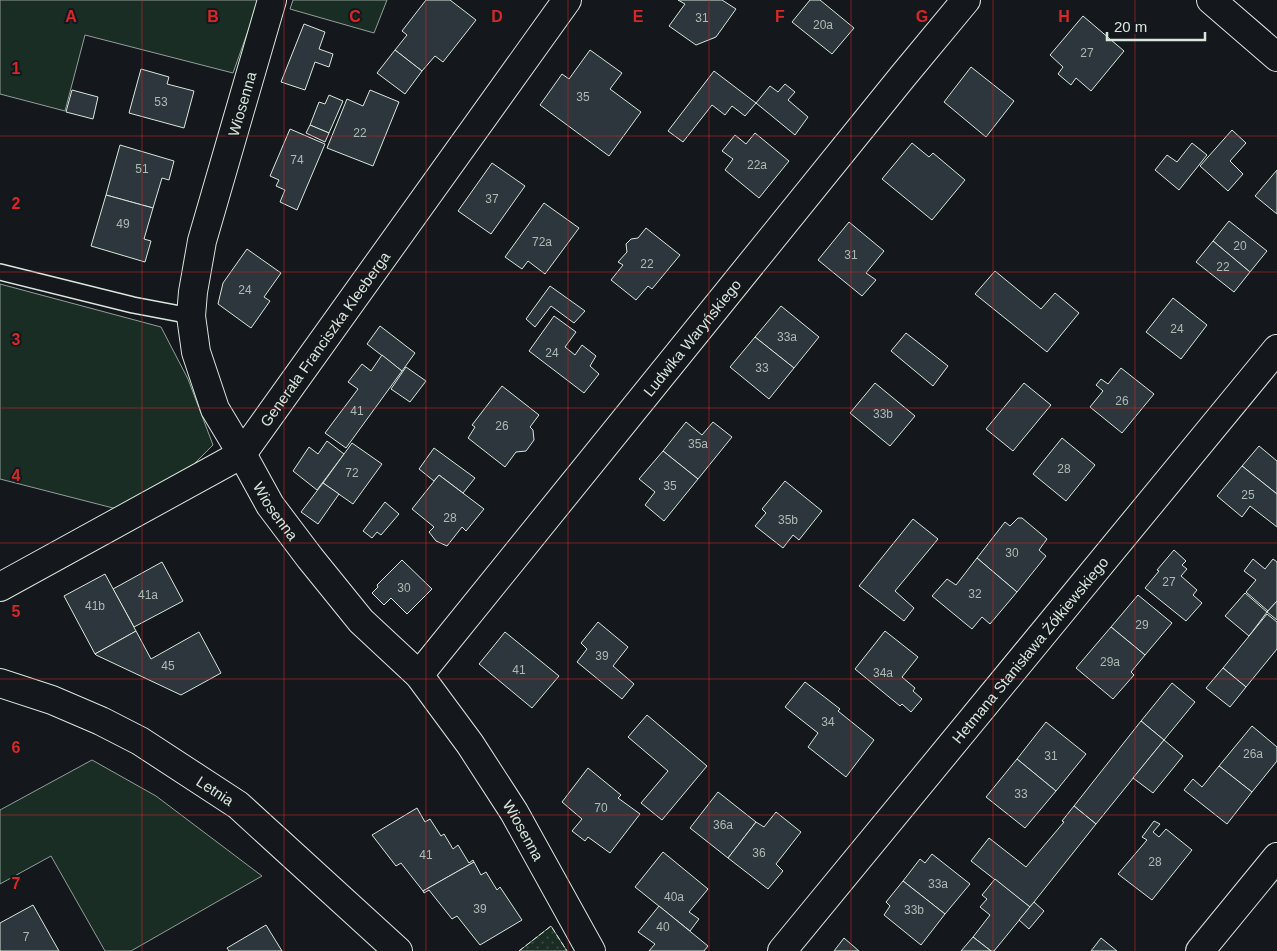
<svg xmlns="http://www.w3.org/2000/svg" width="1277" height="951" viewBox="0 0 1277 951" font-family="Helvetica,sans-serif">
<style>
.grass{fill:#1a2d24;stroke:#939e99}
.park{fill:url(#park-dots);stroke:#939e99}
.building{fill:#2c363c;stroke:#d8e6dc}
.lines{fill:none;stroke-linecap:round;stroke-linejoin:round}
.service-casing{stroke:#d8e6dc;stroke-width:18}
.minor-casing{stroke:#d8e6dc;stroke-width:30}
.service{stroke:#14181c;stroke-width:15}
.minor{stroke:#14181c;stroke-width:28}
.fence{stroke:#d8e6dc;stroke-width:1;stroke-dasharray:6 2.5;stroke-linecap:butt}
.grid{fill:none;stroke:#d62828;stroke-width:1;stroke-opacity:0.55}
.labels{text-anchor:middle;dominant-baseline:central;stroke-width:4;stroke-linejoin:round;paint-order:stroke}
.number-label{font-size:12px;fill:#adbab4}
.street-label{font-size:15px;fill:#d8e6dc;stroke:#14181c}
.grid-label{font-size:16px;text-anchor:middle;font-weight:bold;fill:#d62828;stroke:#14181c;stroke-width:4;stroke-linejoin:round;paint-order:stroke}
</style>
<defs>
<pattern id="park-dots" width="8" height="8" patternUnits="userSpaceOnUse" patternTransform="scale(1.25)"><rect width="8" height="8" fill="#1a2d24"/><path d="M2 2h.1M6 6h.1" fill="none" stroke="#3b4b43" stroke-width="1.8" stroke-linecap="round"/></pattern>
</defs>
<rect width="100%" height="100%" fill="#14181c"/>
<!-- grass -->
<g class="grass">
<path d="M 0,0 L 259,0 L 233,73 L 85,35 L 65,111 L 0,94 Z"/>
<path d="M 293,0 L 387,0 L 374,33 L 290,9 Z"/>
<path d="M 0,284 L 161,327 L 188,379 L 213,445 L 193,465 L 117,509 L 0,479 Z"/>
<path d="M 92,760 L 156,796 L 262,876 L 131,951 L 105,951 L 51,856 L 0,884 L 0,810 Z"/>
</g>
<!-- park -->
<path class="park" d="M 551,926 L 567,951 L 519,951 Z"/>
<!-- building -->
<g class="building">
<path d="M 426,0 L 450,0 L 476,20 L 443,62 L 435,56 L 422,71 L 395,50 L 407,35 L 402,31 Z"/>
<path d="M 678,0 L 722,0 L 736,9 L 716,37 L 696,45 L 669,26 L 685,4 Z"/>
<path d="M 810,0 L 820,0 L 854,28 L 832,54 L 792,22 Z"/>
<path d="M 1083,16 L 1124,51 L 1091,91 L 1076,78 L 1071,85 L 1058,74 L 1063,67 L 1050,55 Z"/>
<path d="M 304,24 L 325,32 L 319,49 L 333,54 L 329,67 L 315,62 L 305,90 L 281,82 Z"/>
<path d="M 395,50 L 422,71 L 405,94 L 377,73 Z"/>
<path d="M 590,50 L 622,73 L 610,89 L 641,112 L 609,156 L 540,105 L 562,74 L 569,79 Z"/>
<path d="M 971,67 L 1014,101 L 986,137 L 944,102 Z"/>
<path d="M 141,69 L 169,77 L 167,84 L 194,91 L 184,128 L 129,113 Z"/>
<path d="M 714,71 L 756,103 L 745,116 L 732,106 L 725,115 L 712,105 L 683,142 L 668,131 Z"/>
<path d="M 785,84 L 795,92 L 788,100 L 808,117 L 795,135 L 756,103 L 770,86 L 778,92 Z"/>
<path d="M 72,90 L 98,97 L 93,119 L 66,112 Z"/>
<path d="M 370,90 L 399,102 L 373,166 L 327,148 L 347,99 L 363,106 Z"/>
<path d="M 329,95 L 343,101 L 329,133 L 310,125 L 319,102 L 325,104 Z"/>
<path d="M 310,125 L 329,133 L 325,142 L 306,133 Z"/>
<path d="M 290,129 L 325,144 L 297,210 L 280,202 L 285,190 L 276,186 L 279,180 L 270,176 Z"/>
<path d="M 1232,130 L 1246,143 L 1230,161 L 1243,174 L 1228,191 L 1200,166 Z"/>
<path d="M 755,133 L 789,161 L 759,198 L 725,170 L 733,159 L 722,151 L 735,135 L 746,144 Z"/>
<path d="M 912,143 L 929,157 L 933,153 L 965,180 L 932,220 L 882,179 Z"/>
<path d="M 1192,143 L 1207,155 L 1179,190 L 1155,170 L 1167,155 L 1177,162 Z"/>
<path d="M 120,145 L 174,161 L 169,180 L 162,178 L 153,208 L 106,195 Z"/>
<path d="M 492,163 L 525,186 L 491,234 L 458,211 Z"/>
<path d="M 1277,170 L 1277,214 L 1255,196 Z"/>
<path d="M 106,195 L 153,208 L 144,239 L 151,241 L 145,262 L 91,246 Z"/>
<path d="M 544,203 L 579,228 L 545,274 L 528,261 L 522,269 L 505,257 Z"/>
<path d="M 1229,221 L 1267,251 L 1250,272 L 1213,241 Z"/>
<path d="M 849,222 L 884,251 L 866,273 L 876,280 L 862,296 L 818,260 Z"/>
<path d="M 646,228 L 680,255 L 652,289 L 648,286 L 636,300 L 611,280 L 623,265 L 618,262 L 627,252 L 626,244 L 631,239 L 638,238 Z"/>
<path d="M 1213,241 L 1250,272 L 1234,292 L 1196,262 Z"/>
<path d="M 247,249 L 281,273 L 264,297 L 270,301 L 251,328 L 218,304 L 223,283 Z"/>
<path d="M 995,271 L 1041,309 L 1055,293 L 1079,313 L 1047,352 L 975,294 Z"/>
<path d="M 550,286 L 585,311 L 574,323 L 551,306 L 535,327 L 526,319 Z"/>
<path d="M 1173,298 L 1207,325 L 1181,359 L 1146,332 Z"/>
<path d="M 781,306 L 819,337 L 794,368 L 755,337 Z"/>
<path d="M 554,316 L 576,332 L 565,347 L 575,355 L 582,345 L 596,356 L 590,366 L 599,374 L 584,393 L 529,351 Z"/>
<path d="M 380,326 L 415,353 L 402,371 L 367,344 Z"/>
<path d="M 906,333 L 948,366 L 933,386 L 891,351 Z"/>
<path d="M 755,337 L 794,368 L 769,399 L 730,367 Z"/>
<path d="M 382,355 L 402,371 L 346,448 L 325,433 L 358,389 L 348,382 L 362,364 L 371,371 Z"/>
<path d="M 406,367 L 426,381 L 410,402 L 391,389 Z"/>
<path d="M 1121,368 L 1154,394 L 1122,433 L 1090,407 L 1103,391 L 1096,385 L 1101,379 L 1108,384 Z"/>
<path d="M 875,383 L 915,416 L 890,446 L 850,413 Z"/>
<path d="M 1024,383 L 1051,405 L 1013,451 L 986,429 Z"/>
<path d="M 502,386 L 539,415 L 530,427 L 533,430 L 534,440 L 526,451 L 516,452 L 505,467 L 468,438 L 475,427 L 472,425 Z"/>
<path d="M 686,422 L 702,435 L 713,422 L 732,437 L 698,479 L 663,451 Z"/>
<path d="M 1062,438 L 1095,465 L 1066,501 L 1033,474 Z"/>
<path d="M 327,441 L 344,454 L 317,490 L 293,471 L 309,447 L 318,454 Z"/>
<path d="M 352,443 L 382,464 L 353,504 L 323,483 Z"/>
<path d="M 1259,446 L 1277,461 L 1277,494 L 1242,466 Z"/>
<path d="M 434,448 L 475,478 L 463,493 L 439,475 L 434,481 L 419,469 Z"/>
<path d="M 663,451 L 698,479 L 664,521 L 645,505 L 655,492 L 639,479 Z"/>
<path d="M 1242,466 L 1277,494 L 1277,527 L 1250,506 L 1242,517 L 1217,496 Z"/>
<path d="M 439,475 L 484,509 L 466,531 L 462,527 L 447,546 L 436,541 L 429,532 L 434,527 L 412,509 Z"/>
<path d="M 785,481 L 822,511 L 799,540 L 793,535 L 783,548 L 755,526 L 766,513 L 762,509 Z"/>
<path d="M 323,483 L 339,494 L 318,524 L 301,512 Z"/>
<path d="M 385,502 L 399,514 L 381,535 L 377,532 L 372,538 L 363,531 Z"/>
<path d="M 1018,518 L 1022,518 L 1047,539 L 1039,550 L 1046,556 L 1017,592 L 977,558 L 1005,522 L 1010,526 Z"/>
<path d="M 913,519 L 938,539 L 895,591 L 914,608 L 904,621 L 859,586 Z"/>
<path d="M 1174,550 L 1186,561 L 1182,565 L 1187,569 L 1181,576 L 1197,590 L 1193,595 L 1202,603 L 1186,621 L 1145,588 L 1159,571 L 1157,570 Z"/>
<path d="M 977,558 L 1017,592 L 990,624 L 982,617 L 972,629 L 932,596 L 947,579 L 956,585 Z"/>
<path d="M 1253,559 L 1265,569 L 1273,559 L 1277,562 L 1277,601 L 1268,611 L 1246,592 L 1256,580 L 1244,571 Z"/>
<path d="M 402,560 L 432,589 L 407,614 L 391,598 L 384,605 L 372,593 L 378,587 L 377,585 Z"/>
<path d="M 162,562 L 183,601 L 134,627 L 113,589 Z"/>
<path d="M 105,574 L 136,631 L 95,654 L 64,596 Z"/>
<path d="M 1245,593 L 1267,612 L 1249,636 L 1225,616 Z"/>
<path d="M 1138,595 L 1172,623 L 1145,655 L 1111,627 Z"/>
<path d="M 1277,601 L 1277,620 L 1267,612 Z"/>
<path d="M 1267,614 L 1277,622 L 1277,649 L 1246,687 L 1223,668 Z"/>
<path d="M 598,622 L 628,647 L 613,666 L 634,684 L 622,699 L 577,662 L 587,649 L 581,643 Z"/>
<path d="M 1111,627 L 1145,655 L 1131,672 L 1134,675 L 1113,699 L 1076,668 Z"/>
<path d="M 136,631 L 151,659 L 199,632 L 221,673 L 181,695 L 96,655 L 95,654 Z"/>
<path d="M 885,631 L 918,657 L 902,677 L 915,688 L 913,691 L 922,699 L 911,712 L 902,704 L 900,706 L 855,669 Z"/>
<path d="M 505,632 L 559,676 L 532,708 L 479,664 Z"/>
<path d="M 1223,668 L 1246,687 L 1230,707 L 1206,688 Z"/>
<path d="M 805,682 L 840,709 L 838,711 L 874,740 L 846,777 L 808,747 L 818,733 L 785,707 Z"/>
<path d="M 1172,683 L 1195,702 L 1164,740 L 1141,721 Z"/>
<path d="M 647,715 L 707,766 L 662,820 L 641,803 L 668,771 L 628,737 Z"/>
<path d="M 1141,721 L 1164,740 L 1096,824 L 1074,806 Z"/>
<path d="M 1046,722 L 1086,754 L 1056,791 L 1017,759 Z"/>
<path d="M 1252,726 L 1277,747 L 1277,761 L 1252,792 L 1219,766 Z"/>
<path d="M 1164,740 L 1183,756 L 1153,793 L 1133,778 Z"/>
<path d="M 1017,759 L 1056,791 L 1025,828 L 986,797 Z"/>
<path d="M 1219,766 L 1252,792 L 1227,824 L 1184,790 L 1193,779 L 1202,787 Z"/>
<path d="M 588,768 L 621,795 L 618,798 L 640,814 L 610,853 L 588,837 L 585,841 L 572,831 L 582,819 L 562,802 Z"/>
<path d="M 718,792 L 756,822 L 728,858 L 690,828 Z"/>
<path d="M 1074,806 L 1096,824 L 1030,907 L 971,861 L 989,838 L 1026,867 L 1064,822 L 1062,821 Z"/>
<path d="M 417,808 L 425,822 L 430,819 L 441,836 L 444,834 L 453,849 L 458,845 L 469,863 L 473,860 L 474,862 L 423,891 L 401,863 L 396,866 L 372,835 Z"/>
<path d="M 776,812 L 801,832 L 776,864 L 783,871 L 768,889 L 728,858 L 756,822 L 764,827 Z"/>
<path d="M 1154,821 L 1160,824 L 1153,832 L 1159,837 L 1166,829 L 1192,850 L 1152,900 L 1118,874 L 1147,840 L 1142,837 Z"/>
<path d="M 663,852 L 708,889 L 689,912 L 699,919 L 690,931 L 635,887 Z"/>
<path d="M 932,854 L 970,884 L 945,914 L 903,881 L 920,859 L 925,863 Z"/>
<path d="M 474,862 L 481,875 L 486,872 L 497,890 L 500,887 L 522,920 L 480,945 L 457,916 L 452,919 L 429,890 L 424,893 L 423,891 Z"/>
<path d="M 995,879 L 1030,907 L 994,951 L 991,951 L 973,937 L 990,915 L 980,907 L 987,899 L 982,895 Z"/>
<path d="M 903,881 L 945,914 L 921,945 L 884,915 L 890,906 L 886,902 Z"/>
<path d="M 1034,902 L 1044,911 L 1029,929 L 1019,920 Z"/>
<path d="M 33,905 L 59,951 L 0,951 L 0,923 Z"/>
<path d="M 659,906 L 708,946 L 704,951 L 649,951 L 655,944 L 638,932 Z"/>
<path d="M 266,925 L 282,951 L 229,951 L 227,948 Z"/>
<path d="M 973,937 L 991,951 L 961,951 Z"/>
<path d="M 844,938 L 859,951 L 834,951 Z"/>
<path d="M 1101,938 L 1117,951 L 1091,951 Z"/>
</g>
<g class="lines">
<!-- service casing -->
<g class="service-casing">
<path id="service" d="M 0,272 L 133,305 L 191,316"/>
</g>
<!-- minor casing -->
<g class="minor-casing">
<g id="minor">
<path id="s1" d="M 272,0 L 202,241 L 193,292 L 191,316 L 196,352 L 215,409 L 242,454 L 270,505 L 310,558 L 361,621 L 419,675 L 470,744 L 514,812 L 591,951"/>
<path d="M 1211,0 L 1277,57"/>
<path id="s2" d="M 0,587 L 242,454 L 567,0"/>
<path id="s3" d="M 419,675 L 903,76 L 966,0"/>
<path id="s4" d="M 0,683 L 52,700 L 101,721 L 140,741 L 238,805 L 398,951"/>
<path id="s5" d="M 782,951 L 1277,349"/>
<path d="M 1200,951 L 1277,857"/>
</g>
</g>
<!-- service -->
<use href="#service" class="service"/>
<!-- minor -->
<use href="#minor" class="minor"/>
<!-- fence -->
<path class="fence" d="M 519,951 L 551,926 L 567,951"/>
</g>
<!-- grid -->
<path class="grid" d="M 142,0 L 142,951M 284,0 L 284,951M 426,0 L 426,951M 568,0 L 568,951M 709,0 L 709,951M 851,0 L 851,951M 993,0 L 993,951M 1135,0 L 1135,951M 0,136 L 1277,136M 0,272 L 1277,272M 0,408 L 1277,408M 0,543 L 1277,543M 0,679 L 1277,679M 0,815 L 1277,815"/>
<g class="labels">
<!-- number labels -->
<g class="number-label">
<text x="702" y="18">31</text>
<text x="823" y="25">20a</text>
<text x="1087" y="53">27</text>
<text x="583" y="97">35</text>
<text x="161" y="102">53</text>
<text x="360" y="133">22</text>
<text x="297" y="160">74</text>
<text x="757" y="165">22a</text>
<text x="142" y="169">51</text>
<text x="492" y="199">37</text>
<text x="123" y="224">49</text>
<text x="542" y="242">72a</text>
<text x="1240" y="246">20</text>
<text x="851" y="255">31</text>
<text x="647" y="264">22</text>
<text x="1223" y="267">22</text>
<text x="245" y="290">24</text>
<text x="1177" y="329">24</text>
<text x="787" y="337">33a</text>
<text x="552" y="353">24</text>
<text x="762" y="368">33</text>
<text x="1122" y="401">26</text>
<text x="357" y="411">41</text>
<text x="883" y="414">33b</text>
<text x="502" y="426">26</text>
<text x="698" y="444">35a</text>
<text x="1064" y="469">28</text>
<text x="352" y="473">72</text>
<text x="670" y="486">35</text>
<text x="1248" y="495">25</text>
<text x="450" y="518">28</text>
<text x="788" y="520">35b</text>
<text x="1012" y="553">30</text>
<text x="1169" y="582">27</text>
<text x="404" y="588">30</text>
<text x="975" y="594">32</text>
<text x="148" y="595">41a</text>
<text x="95" y="606">41b</text>
<text x="1142" y="625">29</text>
<text x="602" y="656">39</text>
<text x="1110" y="662">29a</text>
<text x="168" y="666">45</text>
<text x="519" y="670">41</text>
<text x="883" y="673">34a</text>
<text x="828" y="722">34</text>
<text x="1253" y="754">26a</text>
<text x="1051" y="756">31</text>
<text x="1021" y="794">33</text>
<text x="601" y="808">70</text>
<text x="723" y="825">36a</text>
<text x="759" y="853">36</text>
<text x="426" y="855">41</text>
<text x="1155" y="862">28</text>
<text x="938" y="884">33a</text>
<text x="674" y="897">40a</text>
<text x="480" y="909">39</text>
<text x="914" y="910">33b</text>
<text x="663" y="927">40</text>
<text x="26" y="937">7</text>
</g>
<!-- street labels -->
<g class="street-label">
<text transform="translate(242 104) rotate(-74)">Wiosenna</text>
<text stroke="none"><textPath href="#s3" startOffset="434">Ludwika Waryńskiego</textPath></text>
<text stroke="none"><textPath href="#s2" startOffset="418">Generała Franciszka Kleeberga</textPath></text>
<text stroke="none"><textPath href="#s1" startOffset="542">Wiosenna</textPath></text>
<text stroke="none"><textPath href="#s5" startOffset="390">Hetmana Stanisława Żółkiewskiego</textPath></text>
<text stroke="none"><textPath href="#s4" startOffset="242">Letnia</textPath></text>
<text stroke="none"><textPath href="#s1" startOffset="948">Wiosenna</textPath></text>
</g>
</g>
<g class="grid-label">
<text x="71" y="22">A</text>
<text x="213" y="22">B</text>
<text x="355" y="22">C</text>
<text x="497" y="22">D</text>
<text x="638" y="22">E</text>
<text x="780" y="22">F</text>
<text x="922" y="22">G</text>
<text x="1064" y="22">H</text>
<text x="16" y="74">1</text>
<text x="16" y="209">2</text>
<text x="16" y="345">3</text>
<text x="16" y="481">4</text>
<text x="16" y="617">5</text>
<text x="16" y="753">6</text>
<text x="16" y="889">7</text>
</g>
<!-- scale -->
<path d="M1107 32v8h98v-8" fill="none" stroke="#d8e6dc" stroke-width="2.5"/>
<text x="1114" y="32" font-size="15" fill="#d8e6dc" stroke="#14181c" stroke-width="4" paint-order="stroke">20 m</text>
</svg>
